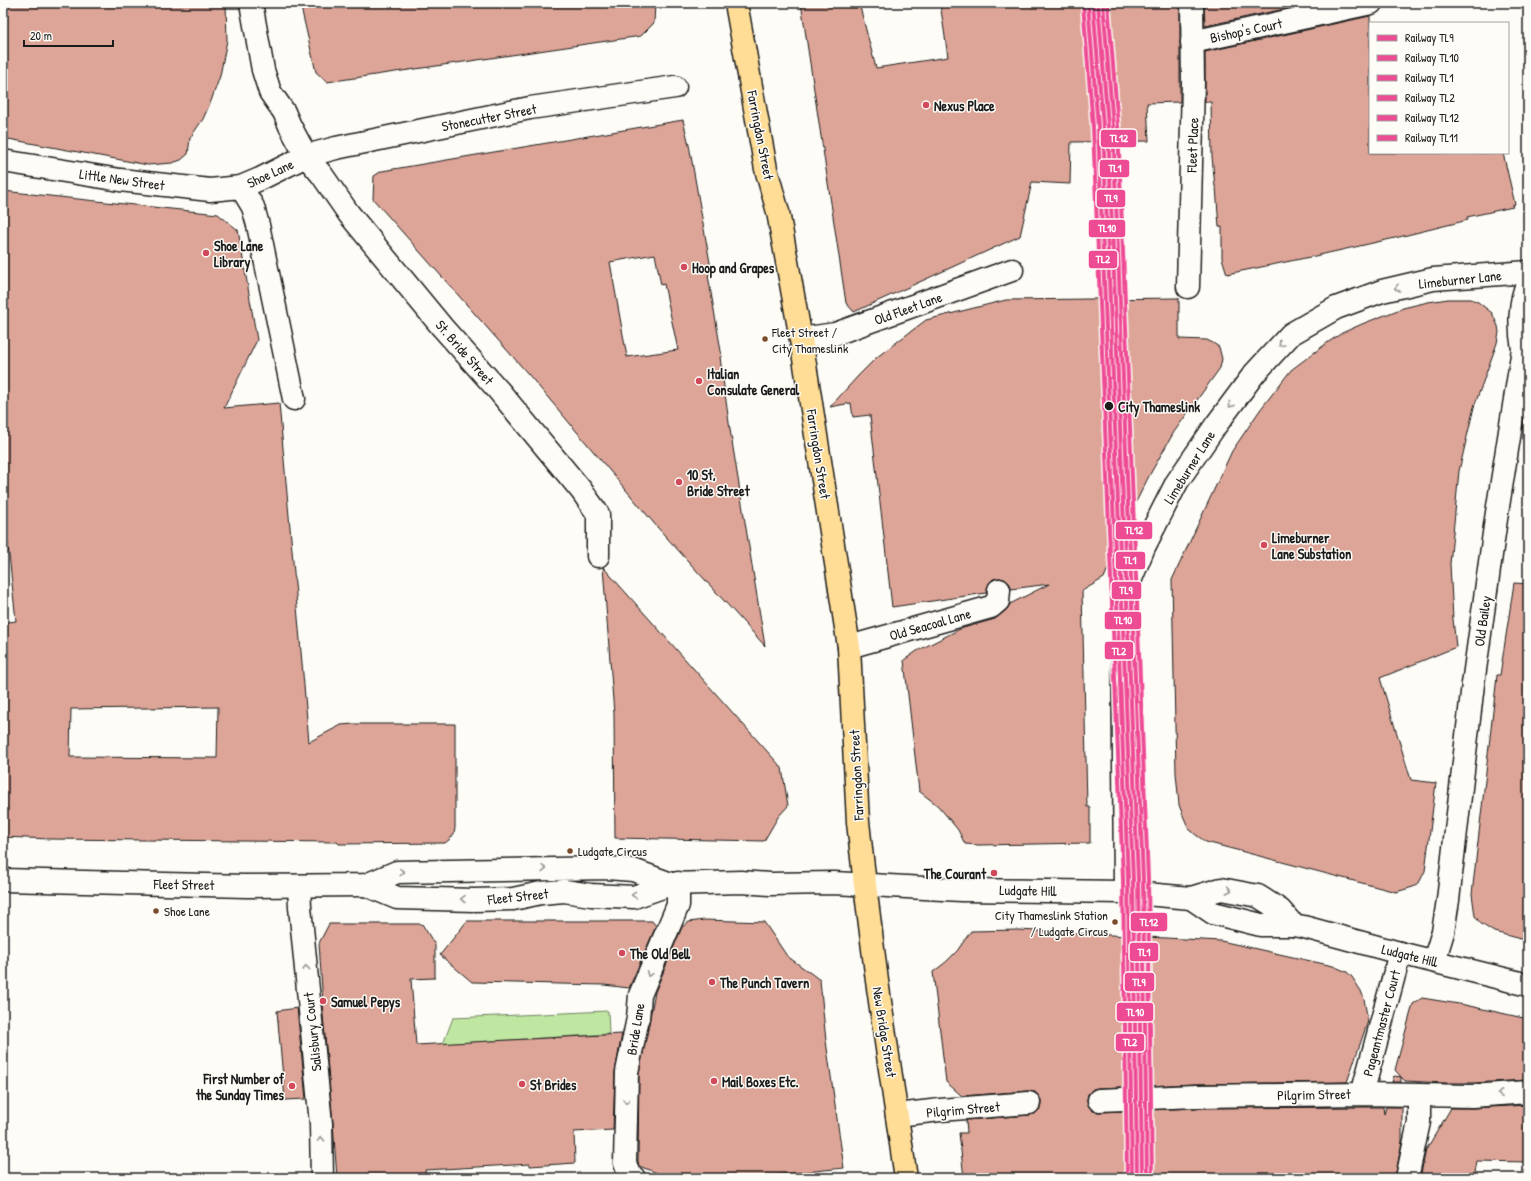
<svg xmlns="http://www.w3.org/2000/svg" width="1531" height="1181" viewBox="0 0 1531 1181" font-family="'Patrick Hand',sans-serif">
<style>
.green{fill:#c0e7a2;stroke:#6e825f}
.building{fill:#dda597;stroke:#1c1c1c;fill-rule:evenodd}
.lines{fill:none;stroke-linecap:round;stroke-linejoin:round}
.street-casing{stroke:#1c1c1c;stroke-width:25}
.secondary-casing{stroke:#1c1c1c;stroke-width:25}
.primary-casing{stroke:#1c1c1c;stroke-width:25}
.street{stroke:#fdfcf7;stroke-width:22}
.secondary{stroke:#fdfcf7;stroke-width:22}
.primary{stroke:#ffdd96;stroke-width:22}
.rail-1-casing{stroke:#fdfcf7;stroke-width:7}
.rail-2-casing{stroke:#fdfcf7;stroke-width:7}
.rail-3-casing{stroke:#fdfcf7;stroke-width:7}
.rail-4-casing{stroke:#fdfcf7;stroke-width:7}
.rail-5-casing{stroke:#fdfcf7;stroke-width:7}
.rail-6-casing{stroke:#fdfcf7;stroke-width:7}
.rail-1{stroke:#ee4b95;stroke-width:4}
.rail-2{stroke:#ee4b95;stroke-width:4}
.rail-3{stroke:#ee4b95;stroke-width:4}
.rail-4{stroke:#ee4b95;stroke-width:4}
.rail-5{stroke:#ee4b95;stroke-width:4}
.rail-6{stroke:#ee4b95;stroke-width:4}
.oneway{stroke:#989794}
.poi-dot{fill:#d1495b;stroke:#fdfcf7;stroke-width:1.5}
.bus-dot{fill:#7a4b2a;stroke:#fdfcf7;stroke-width:1.5}
.stop-dot{fill:#1c1c1c;stroke:#fdfcf7;stroke-width:1.5}
.labels{text-anchor:middle;dominant-baseline:central;stroke-width:3;stroke-linejoin:round;paint-order:stroke}
.bus-label{font-size:13px;fill:#1c1c1c;stroke:#fdfcf7;text-anchor:start}
.street-label{font-size:14px;fill:#1c1c1c;stroke:#fdfcf7}
.poi-label{font-size:14px;font-weight:bold;fill:#1c1c1c;stroke:#fdfcf7;text-anchor:start}
.stop-label{font-size:14px;font-weight:bold;fill:#1c1c1c;stroke:#fdfcf7;text-anchor:start}
.line-badge{stroke:#fdfcf7;stroke-width:1.5}
.badge-label{font-size:11px;text-anchor:middle;font-weight:bold;fill:#fff}
</style>
<rect width="100%" height="100%" fill="#fdfcf7"/>
<filter id="ink" filterUnits="userSpaceOnUse"><feTurbulence type="fractalNoise" baseFrequency=".025" numOctaves="2"/><feDisplacementMap in="SourceGraphic" scale="8" xChannelSelector="R" yChannelSelector="G"/><feConvolveMatrix kernelMatrix="1 2 1 2 8 2 1 2 1" color-interpolation-filters="sRGB"/></filter>
<g filter="url(#ink)">
<!-- green -->
<path class="green" d="M 608,1011 L 609,1034 L 443,1044 L 453,1018 Z"/>
<!-- building -->
<g class="building">
<path d="M 3,3 L 226,3 L 227,40 L 220,76 L 211,101 L 203,119 L 190,138 L 188,154 L 181,160 L 172,163 L 148,165 L 3,138 Z"/>
<path d="M 300,3 L 655,3 L 654,23 L 641,36 L 327,82 L 316,72 Z"/>
<path d="M 801,3 L 859,3 L 876,68 L 948,57 L 940,3 L 1180,3 L 1180,102 L 1147,103 L 1149,141 L 1071,142 L 1070,184 L 1032,182 L 1020,236 L 854,312 L 846,303 Z"/>
<path d="M 1204,3 L 1312,3 L 1205,26 Z"/>
<path d="M 1370,16 L 1370,153 L 1503,153 L 1515,204 L 1512,205 L 1513,207 L 1467,217 L 1468,220 L 1395,238 L 1315,256 L 1227,274 L 1222,258 L 1222,227 L 1219,227 L 1216,187 L 1215,187 L 1212,157 L 1211,102 L 1205,102 L 1205,52 Z"/>
<path d="M 683,120 L 689,145 L 712,274 L 708,275 L 722,357 L 720,357 L 729,423 L 765,646 L 658,528 L 529,375 L 373,199 L 374,176 L 382,171 ZM 655,254 L 661,285 L 664,284 L 678,350 L 627,357 L 610,262 Z"/>
<path d="M 3,191 L 218,214 L 238,230 L 257,340 L 224,408 L 279,403 L 309,742 L 341,725 L 353,724 L 455,724 L 455,828 L 454,834 L 450,839 L 445,843 L 339,844 L 337,842 L 50,839 L 3,837 L 3,623 L 16,621 L 3,498 ZM 218,707 L 217,758 L 70,757 L 71,709 Z"/>
<path d="M 1179,298 L 1179,339 L 1207,340 L 1213,343 L 1219,347 L 1222,359 L 1220,368 L 1174,432 L 1149,476 L 1130,514 L 1104,578 L 1082,591 L 1086,761 L 1087,807 L 1090,807 L 1090,843 L 978,845 L 965,844 L 958,830 L 945,814 L 937,805 L 919,791 L 904,660 L 917,651 L 960,629 L 995,619 L 1006,610 L 1010,604 L 1049,584 L 1011,589 L 1010,584 L 1006,580 L 1000,578 L 993,579 L 989,583 L 986,593 L 892,607 L 870,415 L 853,417 L 851,403 L 830,407 L 858,376 L 877,357 L 926,320 L 1006,300 Z"/>
<path d="M 1448,299 L 1471,299 L 1478,302 L 1492,313 L 1498,326 L 1499,332 L 1497,343 L 1474,407 L 1459,471 L 1450,564 L 1453,619 L 1456,647 L 1380,678 L 1411,780 L 1436,783 L 1425,871 L 1420,881 L 1413,887 L 1396,892 L 1206,842 L 1196,835 L 1189,829 L 1184,818 L 1179,805 L 1176,773 L 1172,580 L 1232,451 L 1260,410 L 1291,370 L 1327,343 L 1342,333 L 1362,324 L 1403,308 L 1428,302 Z"/>
<path d="M 603,567 L 782,768 L 788,806 L 778,817 L 764,841 L 615,838 L 614,714 Z"/>
<path d="M 1514,583 L 1528,584 L 1528,941 L 1494,932 L 1480,923 L 1475,916 L 1472,894 L 1496,685 L 1497,675 L 1500,675 Z"/>
<path d="M 704,920 L 764,922 L 787,956 L 820,980 L 826,1041 L 844,1168 L 746,1178 L 670,1178 L 639,1166 L 638,1161 L 639,1073 L 655,992 L 682,927 L 689,922 Z"/>
<path d="M 467,921 L 652,921 L 656,926 L 629,988 L 604,985 L 472,982 L 440,955 Z"/>
<path d="M 329,924 L 422,924 L 435,945 L 435,978 L 411,979 L 416,1045 L 622,1034 L 615,1072 L 613,1130 L 574,1132 L 575,1163 L 530,1166 L 530,1164 L 425,1170 L 426,1178 L 337,1178 L 333,1123 L 322,1004 L 323,1004 L 319,943 Z"/>
<path d="M 1018,930 L 1221,941 L 1333,966 L 1347,972 L 1352,977 L 1361,991 L 1364,999 L 1368,1021 L 1347,1082 L 1196,1084 L 1098,1088 L 1093,1089 L 1088,1094 L 1087,1101 L 1089,1107 L 1093,1111 L 1100,1112 L 1196,1108 L 1375,1107 L 1383,1107 L 1384,1114 L 1386,1107 L 1402,1107 L 1402,1141 L 1395,1178 L 964,1178 L 959,1133 L 967,1133 L 966,1120 L 1030,1115 L 1036,1113 L 1040,1109 L 1041,1102 L 1039,1096 L 1035,1092 L 1028,1091 L 962,1096 L 946,1082 L 933,972 L 946,962 L 957,951 L 971,931 Z"/>
<path d="M 1422,998 L 1465,1005 L 1528,1019 L 1528,1080 L 1472,1083 L 1445,1083 L 1405,1081 L 1401,1077 L 1401,1082 L 1392,1082 L 1394,1076 L 1401,1077 L 1395,1070 L 1413,1004 Z"/>
<path d="M 297,1008 L 306,1099 L 285,1100 L 277,1011 Z"/>
<path d="M 1528,1105 L 1528,1162 L 1477,1161 L 1474,1178 L 1420,1178 L 1426,1150 L 1451,1108 L 1473,1108 Z"/>
</g>
<g class="lines">
<!-- street casing -->
<g class="street-casing">
<g id="street">
<path d="M 251,3 L 263,70 L 270,92 L 284,112 L 290,126 L 306,156 L 322,175 L 349,214 L 442,327 L 499,391 L 581,490 L 598,514 L 598,556"/>
<path d="M 1192,42 L 1371,3"/>
<path d="M 3,161 L 120,180 L 210,190 L 241,187 L 260,179 L 306,156 L 336,148 L 530,108 L 675,87"/>
<path d="M 241,187 L 253,207 L 258,225 L 294,399"/>
<path d="M 1188,287 L 1193,82 L 1192,3"/>
<path d="M 801,339 L 835,334 L 1012,270"/>
<path d="M 849,647 L 991,607 L 998,601 L 999,590"/>
<path d="M 299,886 L 300,907 L 321,1124 L 322,1178"/>
<path d="M 1125,892 L 1123,623 L 1126,597 L 1130,581 L 1144,547 L 1177,482 L 1216,425 L 1254,374 L 1291,334 L 1336,308 L 1382,291 L 1433,279 L 1528,272"/>
<path d="M 1434,961 L 1443,932 L 1448,900 L 1473,684 L 1496,519 L 1523,349 C 1519,328 1519,301 1528,282"/>
<path d="M 1364,1094 L 1365,1083 L 1400,953"/>
<path d="M 1099,1100 L 1196,1096 L 1364,1094 L 1472,1096 L 1528,1092"/>
<path d="M 897,1115 L 940,1110 L 1029,1103"/>
<path d="M 634,1178 L 630,1177 L 625,1163 L 627,1072 L 638,1018 L 640,995 L 678,905 L 678,883"/>
<path d="M 1407,1178 L 1419,1122 L 1419,1095"/>
</g>
</g>
<!-- secondary casing -->
<g class="secondary-casing">
<g id="secondary">
<path d="M 3,880 L 246,886 L 366,885 L 397,872 L 607,868 L 633,870 L 671,884"/>
<path d="M 366,885 L 397,898 L 474,900 L 513,899 L 541,893 L 564,891 L 591,895 L 634,897 L 671,884 L 741,882 L 770,884 L 834,883 L 961,890 L 1123,892 L 1191,898 L 1221,889 L 1258,896 L 1280,910 L 1293,925"/>
<path d="M 1191,898 L 1213,913 L 1261,925 L 1293,925 L 1304,927 L 1400,953 L 1528,985"/>
</g>
</g>
<!-- primary casing -->
<g class="primary-casing">
<path id="primary" d="M 736,3 L 766,169 L 778,212 L 801,339 L 849,647 L 858,822 L 865,885 L 877,981 L 906,1178"/>
</g>
<!-- street -->
<use href="#street" class="street"/>
<!-- secondary -->
<use href="#secondary" class="secondary"/>
<!-- primary -->
<use href="#primary" class="primary"/>
<!-- rail-1 casing -->
<g class="rail-1-casing">
<path id="rail-1" d="M 1098,3 L 1108,126 L 1138,879 L 1142,1178"/>
</g>
<!-- rail-2 casing -->
<g class="rail-2-casing">
<path id="rail-2" d="M 1093,3 L 1103,126 L 1133,879 L 1137,1178"/>
</g>
<!-- rail-3 casing -->
<g class="rail-3-casing">
<path id="rail-3" d="M 1103,3 L 1113,126 L 1143,879 L 1147,1178"/>
</g>
<!-- rail-4 casing -->
<g class="rail-4-casing">
<path id="rail-4" d="M 1088,4 L 1098,127 L 1128,879 L 1132,1178"/>
</g>
<!-- rail-5 casing -->
<g class="rail-5-casing">
<path id="rail-5" d="M 1108,3 L 1118,126 L 1148,879 L 1152,1178"/>
</g>
<!-- rail-6 casing -->
<g class="rail-6-casing">
<path id="rail-6" d="M 1083,4 L 1093,127 L 1123,879 L 1127,1178"/>
</g>
<!-- rail-1 -->
<use href="#rail-1" class="rail-1"/>
<!-- rail-2 -->
<use href="#rail-2" class="rail-2"/>
<!-- rail-3 -->
<use href="#rail-3" class="rail-3"/>
<!-- rail-4 -->
<use href="#rail-4" class="rail-4"/>
<!-- rail-5 -->
<use href="#rail-5" class="rail-5"/>
<!-- rail-6 -->
<use href="#rail-6" class="rail-6"/>
</g>
<!-- one-way arrows -->
<defs><path id="oneway-chevron" d="M-2-3.5L2.5 0L-2 3.5" fill="none" stroke-width="1.6" stroke-linecap="round" stroke-linejoin="round"/></defs>
<g class="oneway">
<use href="#oneway-chevron" transform="translate(1397 288) rotate(166)"/>
<use href="#oneway-chevron" transform="translate(1281 344) rotate(134)"/>
<use href="#oneway-chevron" transform="translate(1231 405) rotate(126)"/>
<use href="#oneway-chevron" transform="translate(544 869) rotate(-1)"/>
<use href="#oneway-chevron" transform="translate(402 872) rotate(-4)"/>
<use href="#oneway-chevron" transform="translate(1229 890) rotate(11)"/>
<use href="#oneway-chevron" transform="translate(634 895) rotate(171)"/>
<use href="#oneway-chevron" transform="translate(463 899) rotate(-179)"/>
<use href="#oneway-chevron" transform="translate(306 968) rotate(-96)"/>
<use href="#oneway-chevron" transform="translate(649 974) rotate(114)"/>
<use href="#oneway-chevron" transform="translate(1500 1094) rotate(176)"/>
<use href="#oneway-chevron" transform="translate(626 1101) rotate(92)"/>
<use href="#oneway-chevron" transform="translate(321 1139) rotate(-92)"/>
</g>
</g>
<!-- markers -->
<g class="poi-dot">
<circle cx="926" cy="105" r="4"/>
<circle cx="206" cy="253" r="4"/>
<circle cx="684" cy="267" r="4"/>
<circle cx="699" cy="381" r="4"/>
<circle cx="679" cy="482" r="4"/>
<circle cx="1264" cy="545" r="4"/>
<circle cx="994" cy="873" r="4"/>
<circle cx="622" cy="953" r="4"/>
<circle cx="712" cy="982" r="4"/>
<circle cx="323" cy="1001" r="4"/>
<circle cx="714" cy="1081" r="4"/>
<circle cx="522" cy="1084" r="4"/>
<circle cx="292" cy="1086" r="4"/>
</g>
<g class="bus-dot">
<circle cx="765" cy="339" r="3.5"/>
<circle cx="570" cy="851" r="3.5"/>
<circle cx="156" cy="911" r="3.5"/>
<circle cx="1115" cy="922" r="3.5"/>
</g>
<circle class="stop-dot" cx="1109" cy="406" r="5"/>
<g class="labels">
<!-- bus labels -->
<g class="bus-label">
<text x="772" y="332">Fleet Street /<tspan x="772" dy="16">City Thameslink</tspan></text>
<text x="578" y="851">Ludgate Circus</text>
<text x="164" y="911">Shoe Lane</text>
<text x="1108" y="915" text-anchor="end">City Thameslink Station<tspan x="1108" dy="16">/ Ludgate Circus</tspan></text>
</g>
<!-- street labels -->
<g class="street-label">
<text transform="translate(1246 30) rotate(-12)">Bishop's Court</text>
<text transform="translate(489 117) rotate(-11)">Stonecutter Street</text>
<text transform="translate(761 135) rotate(79)">Farringdon Street</text>
<text transform="translate(1192 145) rotate(-88)">Fleet Place</text>
<text transform="translate(270 173) rotate(-25)">Shoe Lane</text>
<text transform="translate(122 179) rotate(8)">Little New Street</text>
<text transform="translate(1460 279) rotate(-6)">Limeburner Lane</text>
<text transform="translate(908 308) rotate(-20)">Old Fleet Lane</text>
<text transform="translate(465 352) rotate(49)">St. Bride Street</text>
<text transform="translate(819 454) rotate(81)">Farringdon Street</text>
<text transform="translate(1189 467) rotate(-58)">Limeburner Lane</text>
<text transform="translate(1482 621) rotate(-82)">Old Bailey</text>
<text transform="translate(930 624) rotate(-16)">Old Seacoal Lane</text>
<text transform="translate(856 775) rotate(-93)">Farringdon Street</text>
<text transform="translate(184 884) rotate(1)">Fleet Street</text>
<text transform="translate(1028 890) rotate(1)">Ludgate Hill</text>
<text transform="translate(518 896) rotate(-6)">Fleet Street</text>
<text transform="translate(1410 955) rotate(14)">Ludgate Hill</text>
<text transform="translate(1381 1023) rotate(-75)">Pageantmaster Court</text>
<text transform="translate(635 1029) rotate(-81)">Bride Lane</text>
<text transform="translate(312 1032) rotate(-96)">Salisbury Court</text>
<text transform="translate(885 1032) rotate(81)">New Bridge Street</text>
<text transform="translate(1314 1094) rotate(-1)">Pilgrim Street</text>
<text transform="translate(963 1109) rotate(-5)">Pilgrim Street</text>
</g>
<!-- poi labels -->
<g class="poi-label">
<text x="934" y="105">Nexus Place</text>
<text x="214" y="245">Shoe Lane<tspan x="214" dy="16">Library</tspan></text>
<text x="692" y="267">Hoop and Grapes</text>
<text x="707" y="373">Italian<tspan x="707" dy="16">Consulate General</tspan></text>
<text x="687" y="474">10 St,<tspan x="687" dy="16">Bride Street</tspan></text>
<text x="1272" y="537">Limeburner<tspan x="1272" dy="16">Lane Substation</tspan></text>
<text x="986" y="873" text-anchor="end">The Courant</text>
<text x="630" y="953">The Old Bell</text>
<text x="720" y="982">The Punch Tavern</text>
<text x="331" y="1001">Samuel Pepys</text>
<text x="284" y="1078" text-anchor="end">First Number of<tspan x="284" dy="16">the Sunday Times</tspan></text>
<text x="722" y="1081">Mail Boxes Etc.</text>
<text x="530" y="1084">St Brides</text>
</g>
<!-- stop labels -->
<g class="stop-label">
<text x="1118" y="406">City Thameslink</text>
</g>
</g>
<g class="line-badge">
<rect x="1100" y="129" width="37" height="19" rx="4" fill="#ee4b95"/>
<rect x="1099" y="159" width="31" height="19" rx="4" fill="#ee4b95"/>
<rect x="1096" y="189" width="30" height="19" rx="4" fill="#ee4b95"/>
<rect x="1088" y="219" width="38" height="19" rx="4" fill="#ee4b95"/>
<rect x="1088" y="250" width="30" height="19" rx="4" fill="#ee4b95"/>
<rect x="1115" y="521" width="38" height="19" rx="4" fill="#ee4b95"/>
<rect x="1115" y="551" width="31" height="19" rx="4" fill="#ee4b95"/>
<rect x="1111" y="581" width="31" height="19" rx="4" fill="#ee4b95"/>
<rect x="1104" y="611" width="38" height="19" rx="4" fill="#ee4b95"/>
<rect x="1104" y="641" width="30" height="19" rx="4" fill="#ee4b95"/>
<rect x="1130" y="912" width="38" height="20" rx="4" fill="#ee4b95"/>
<rect x="1129" y="942" width="30" height="20" rx="4" fill="#ee4b95"/>
<rect x="1124" y="972" width="31" height="20" rx="4" fill="#ee4b95"/>
<rect x="1116" y="1002" width="38" height="20" rx="4" fill="#ee4b95"/>
<rect x="1115" y="1033" width="30" height="19" rx="4" fill="#ee4b95"/>
</g>
<g class="badge-label">
<text x="1119" y="142">TL12</text>
<text x="1115" y="172">TL1</text>
<text x="1111" y="202">TL9</text>
<text x="1107" y="232">TL10</text>
<text x="1103" y="263">TL2</text>
<text x="1134" y="534">TL12</text>
<text x="1130" y="564">TL1</text>
<text x="1126" y="594">TL9</text>
<text x="1123" y="624">TL10</text>
<text x="1119" y="655">TL2</text>
<text x="1149" y="926">TL12</text>
<text x="1144" y="956">TL1</text>
<text x="1139" y="986">TL9</text>
<text x="1135" y="1016">TL10</text>
<text x="1130" y="1046">TL2</text>
</g>
<!-- margin -->
<rect width="1531" height="1181" fill="none" stroke="#fdfcf7" stroke-width="16"/>
<rect x="8" y="8" width="1515" height="1165" fill="none" stroke="#1c1c1c" stroke-width="1.5" filter="url(#ink)"/>
<!-- legend -->
<rect x="1369" y="22" width="140" height="132" fill="#fdfcf7" stroke="#a3a29f"/>
<rect x="1377" y="35" width="20" height="6" fill="#ee4b95" stroke="#a3a29f"/>
<text x="1405" y="42" font-size="12" fill="#1c1c1c">Railway TL9</text>
<rect x="1377" y="55" width="20" height="6" fill="#ee4b95" stroke="#a3a29f"/>
<text x="1405" y="62" font-size="12" fill="#1c1c1c">Railway TL10</text>
<rect x="1377" y="75" width="20" height="6" fill="#ee4b95" stroke="#a3a29f"/>
<text x="1405" y="82" font-size="12" fill="#1c1c1c">Railway TL1</text>
<rect x="1377" y="95" width="20" height="6" fill="#ee4b95" stroke="#a3a29f"/>
<text x="1405" y="102" font-size="12" fill="#1c1c1c">Railway TL2</text>
<rect x="1377" y="115" width="20" height="6" fill="#ee4b95" stroke="#a3a29f"/>
<text x="1405" y="122" font-size="12" fill="#1c1c1c">Railway TL12</text>
<rect x="1377" y="135" width="20" height="6" fill="#ee4b95" stroke="#a3a29f"/>
<text x="1405" y="142" font-size="12" fill="#1c1c1c">Railway TL11</text>
<!-- scale -->
<path d="M24 40v6h89v-6" fill="none" stroke="#1c1c1c" stroke-width="2"/>
<text x="30" y="40" font-size="12" fill="#1c1c1c" stroke="#fdfcf7" stroke-width="3" paint-order="stroke">20 m</text>
</svg>
